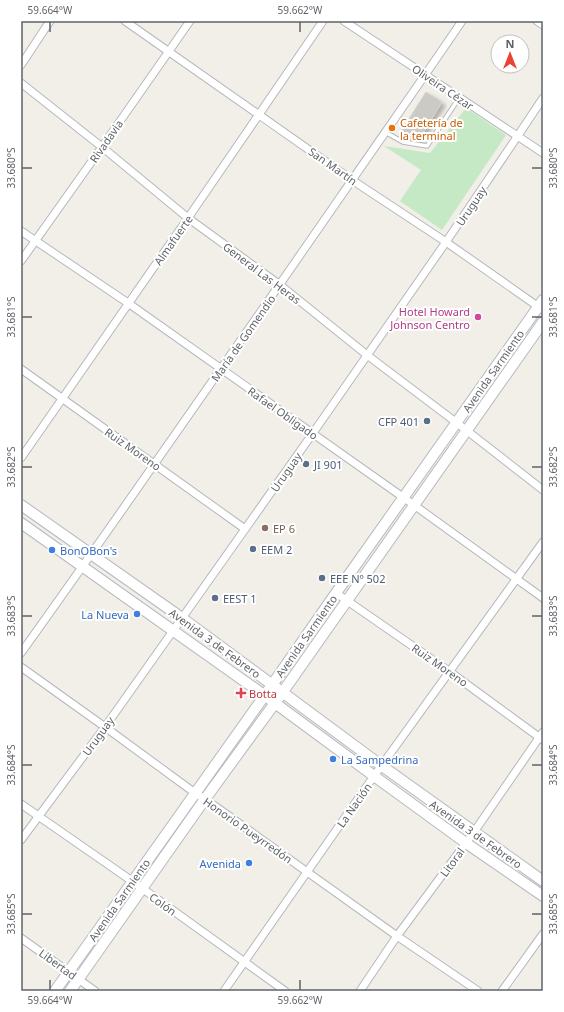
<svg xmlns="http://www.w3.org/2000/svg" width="564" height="1012" viewBox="0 0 564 1012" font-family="'Noto Sans',sans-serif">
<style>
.green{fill:#c5e8c5}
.building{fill:#cccac5;stroke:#d6d1c6;filter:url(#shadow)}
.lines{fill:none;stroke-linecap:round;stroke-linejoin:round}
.service-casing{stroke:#b5b8bc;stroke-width:5.5}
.minor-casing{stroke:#b5b8bc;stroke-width:9}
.secondary-casing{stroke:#b6babf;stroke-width:12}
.service{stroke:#fff;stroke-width:3.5}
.minor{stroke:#fff;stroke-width:7}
.secondary{stroke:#fff;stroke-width:10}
.ticks{fill:none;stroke:#5f6368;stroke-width:1.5}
.food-dot{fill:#e8710a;stroke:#fff;stroke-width:1.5}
.hotel-dot{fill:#d1479c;stroke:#fff;stroke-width:1.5}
.service-dot{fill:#5c6f8a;stroke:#fff;stroke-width:1.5}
.education-dot{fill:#8d6e63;stroke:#fff;stroke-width:1.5}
.shop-dot{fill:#3f7fe0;stroke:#fff;stroke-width:1.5}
.health-dot{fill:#e0444e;stroke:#fff;stroke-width:1.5}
.labels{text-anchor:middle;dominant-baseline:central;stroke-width:4;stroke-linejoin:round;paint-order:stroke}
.street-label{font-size:11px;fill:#5f6368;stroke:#fff}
.food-label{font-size:11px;fill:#c56008;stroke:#fff;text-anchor:start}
.hotel-label{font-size:11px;fill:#b23c85;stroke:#fff;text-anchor:end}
.service-label{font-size:11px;fill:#4e5e75;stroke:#fff;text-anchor:start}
.education-label{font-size:11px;fill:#785e54;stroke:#fff;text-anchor:start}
.shop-label{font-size:11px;fill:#366cbe;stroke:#fff;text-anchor:start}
.health-label{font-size:11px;fill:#be3a42;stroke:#fff;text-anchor:start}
.neatline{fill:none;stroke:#5f6368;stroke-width:1.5}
.ticks-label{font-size:10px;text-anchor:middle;fill:#5f6368}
</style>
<defs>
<filter id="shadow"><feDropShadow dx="3.5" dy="3.5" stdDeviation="2" flood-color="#0004"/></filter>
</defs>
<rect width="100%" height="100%" fill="#f1efe8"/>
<!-- green -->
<path class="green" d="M 466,108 L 506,135 L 442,230 L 400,201 L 421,170 L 384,146 L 430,153 Z"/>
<!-- building -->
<path class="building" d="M 426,92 L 442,102 L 418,141 L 411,140 L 400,133 Z"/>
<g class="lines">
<!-- service casing -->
<g class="service-casing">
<path id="service" d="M 385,132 L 403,142 L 427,146 L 459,98"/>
</g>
<!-- minor casing -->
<g class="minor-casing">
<g id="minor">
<path d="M 125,21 L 352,180 L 446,242 L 543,310"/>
<path d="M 344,21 L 543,153"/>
<path d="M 537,21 L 543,25"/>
<path d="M 21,65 L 50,21"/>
<path d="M 21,83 L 102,147 L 188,218 L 280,285 L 367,355 L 457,423 L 543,490"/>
<path d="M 21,231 L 128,303 L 414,505 L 543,598"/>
<path d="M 21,261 L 102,147 L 190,21"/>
<path d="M 21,369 L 245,529"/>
<path d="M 21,458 L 188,218 L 323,21"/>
<path d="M 336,593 L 450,672 L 543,740"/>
<path d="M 21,653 C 129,502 235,349 341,196 C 381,138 422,80 462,21"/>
<path d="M 21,667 L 105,727 L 195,793 L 205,799 L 397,936 L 478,991"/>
<path d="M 21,804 L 132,881 L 285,991"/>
<path d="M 21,840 L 105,727 L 313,433 L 446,242 L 517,137 L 543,98"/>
<path d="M 21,938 L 95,991"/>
<path d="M 224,991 L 374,776 L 543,542"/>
<path d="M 360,991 L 397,936 L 474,832 L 543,732"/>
<path d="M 502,991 L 543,934"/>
</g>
</g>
<!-- secondary casing -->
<g class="secondary-casing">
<g id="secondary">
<path d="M 21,505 L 182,618 L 382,766 L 543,881"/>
<path d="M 21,523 L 264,695 L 374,776 L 466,843 L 543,896"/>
<path d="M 55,991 L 272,685 L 336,593 L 543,300"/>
<path d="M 70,991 L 205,799 L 275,703 L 543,322"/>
</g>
</g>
<!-- service -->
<use href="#service" class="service"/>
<!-- minor -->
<use href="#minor" class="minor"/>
<!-- secondary -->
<use href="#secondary" class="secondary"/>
</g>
<!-- ticks -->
<path class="ticks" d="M 50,22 L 50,32M 300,22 L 300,32M 22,168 L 32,168M 532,168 L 542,168M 22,317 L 32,317M 532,317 L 542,317M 22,467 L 32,467M 532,467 L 542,467M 22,616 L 32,616M 532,616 L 542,616M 22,765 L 32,765M 532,765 L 542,765M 22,914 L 32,914M 532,914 L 542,914M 50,980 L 50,990M 300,980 L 300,990"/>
<!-- markers -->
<circle class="food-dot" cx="392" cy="128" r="4"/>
<circle class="hotel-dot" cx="478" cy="317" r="4"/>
<g class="service-dot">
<circle cx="427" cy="421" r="4"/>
<circle cx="306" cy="464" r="4"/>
<circle cx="253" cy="549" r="4"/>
<circle cx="322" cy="578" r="4"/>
<circle cx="215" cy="598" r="4"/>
</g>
<circle class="education-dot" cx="265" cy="528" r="4"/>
<g class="shop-dot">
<circle cx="52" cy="550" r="4"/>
<circle cx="137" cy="614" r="4"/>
<circle cx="333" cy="759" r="4"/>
<circle cx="249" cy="863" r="4"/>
</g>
<path class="health-dot" d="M239 687h4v4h4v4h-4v4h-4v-4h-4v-4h4z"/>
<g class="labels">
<!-- street labels -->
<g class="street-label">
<text transform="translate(443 87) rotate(34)">Oliveira Cézar</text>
<text transform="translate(106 141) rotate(-55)">Rivadavia</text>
<text transform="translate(333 166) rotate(35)">San Martín</text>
<text transform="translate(471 206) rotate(-56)">Uruguay</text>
<text transform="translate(173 240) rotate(-55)">Almafuerte</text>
<text transform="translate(262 273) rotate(37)">General Las Heras</text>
<text transform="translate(243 338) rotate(-55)">María de Gomendio</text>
<text transform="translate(493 371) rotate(-55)">Avenida Sarmiento</text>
<text transform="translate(283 413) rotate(35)">Rafael Obligado</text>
<text transform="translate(133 449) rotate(35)">Ruiz Moreno</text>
<text transform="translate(286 472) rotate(-55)">Uruguay</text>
<text transform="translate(306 636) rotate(-55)">Avenida Sarmiento</text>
<text transform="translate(215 643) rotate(36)">Avenida 3 de Febrero</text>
<text transform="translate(440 665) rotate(35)">Ruiz Moreno</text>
<text transform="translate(98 736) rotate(-54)">Uruguay</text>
<text transform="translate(354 805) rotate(-55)">La Nación</text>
<text transform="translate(248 830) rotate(35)">Honorio Pueyrredón</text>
<text transform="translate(476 834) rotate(35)">Avenida 3 de Febrero</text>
<text transform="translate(452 862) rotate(-54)">Litoral</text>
<text transform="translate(119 900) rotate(-55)">Avenida Sarmiento</text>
<text transform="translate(163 904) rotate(35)">Colón</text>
<text transform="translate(58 964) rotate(36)">Libertad</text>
</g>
<!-- food labels -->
<g class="food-label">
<text x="400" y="122">Cafetería de<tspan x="400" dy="13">la terminal</tspan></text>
</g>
<!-- hotel labels -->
<g class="hotel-label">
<text x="470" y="311">Hotel Howard<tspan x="470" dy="13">Johnson Centro</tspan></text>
</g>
<!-- service labels -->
<g class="service-label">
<text x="419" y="421" text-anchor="end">CFP 401</text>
<text x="314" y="464">JI 901</text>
<text x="261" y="549">EEM 2</text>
<text x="330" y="578">EEE Nº 502</text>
<text x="223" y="598">EEST 1</text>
</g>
<!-- education labels -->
<g class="education-label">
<text x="273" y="528">EP 6</text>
</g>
<!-- shop labels -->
<g class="shop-label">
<text x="60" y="550">BonOBon's</text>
<text x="129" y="614" text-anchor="end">La Nueva</text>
<text x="341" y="759">La Sampedrina</text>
<text x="241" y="863" text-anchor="end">Avenida</text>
</g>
<!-- health labels -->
<g class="health-label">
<text x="249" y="693">Botta</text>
</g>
</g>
<!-- border -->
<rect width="564" height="1012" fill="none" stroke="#ffffff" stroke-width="44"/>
<!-- north arrow -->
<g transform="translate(510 54)"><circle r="19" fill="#ffffff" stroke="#bfc1c3"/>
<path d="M0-3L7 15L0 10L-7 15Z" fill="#ea4335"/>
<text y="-6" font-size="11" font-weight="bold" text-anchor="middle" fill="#5f6368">N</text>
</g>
<rect x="22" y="22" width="520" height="968" class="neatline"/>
<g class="ticks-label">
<text x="50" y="14">59.664°W</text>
<text x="300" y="14">59.662°W</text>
<text transform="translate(11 168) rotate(-90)" y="4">33.680°S</text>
<text transform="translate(553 168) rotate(-90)" y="4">33.680°S</text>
<text transform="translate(11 317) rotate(-90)" y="4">33.681°S</text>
<text transform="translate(553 317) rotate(-90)" y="4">33.681°S</text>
<text transform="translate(11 467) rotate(-90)" y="4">33.682°S</text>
<text transform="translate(553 467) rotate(-90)" y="4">33.682°S</text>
<text transform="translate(11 616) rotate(-90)" y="4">33.683°S</text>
<text transform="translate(553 616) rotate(-90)" y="4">33.683°S</text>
<text transform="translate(11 765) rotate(-90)" y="4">33.684°S</text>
<text transform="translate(553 765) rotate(-90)" y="4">33.684°S</text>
<text transform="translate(11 914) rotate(-90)" y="4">33.685°S</text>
<text transform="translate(553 914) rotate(-90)" y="4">33.685°S</text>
<text x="50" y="1004">59.664°W</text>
<text x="300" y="1004">59.662°W</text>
</g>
</svg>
